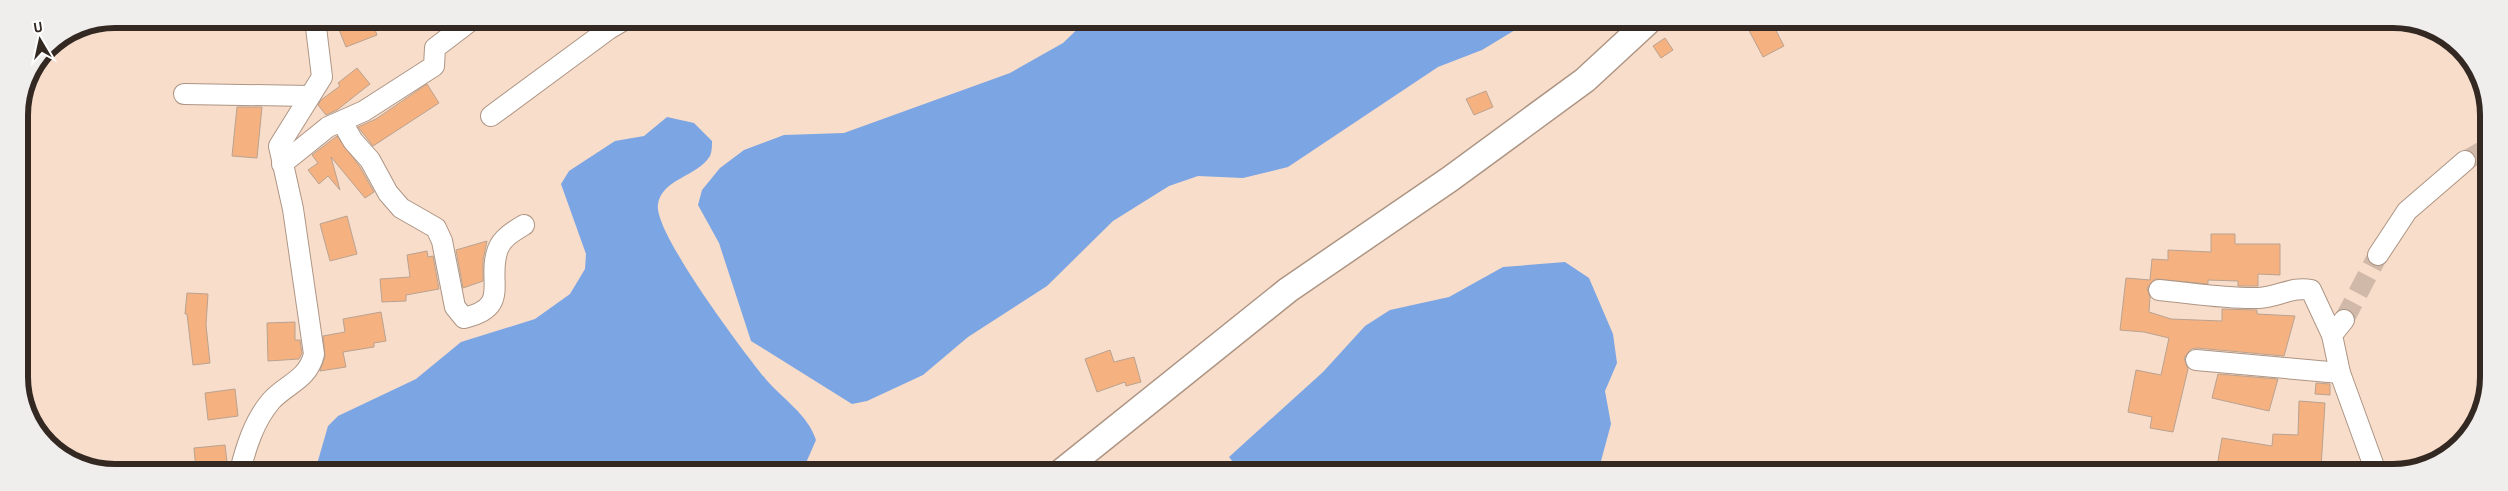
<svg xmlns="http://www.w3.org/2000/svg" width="2508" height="491" viewBox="0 0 2508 491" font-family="'PT Sans',sans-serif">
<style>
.water{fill:#7ca5e3}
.building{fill:#f5b280;stroke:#baa290}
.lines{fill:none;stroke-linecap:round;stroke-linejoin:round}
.minor-tunnel{stroke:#d1b9a9;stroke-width:20;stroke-dasharray:20 10;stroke-linecap:butt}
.service-casing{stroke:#ad9584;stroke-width:12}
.minor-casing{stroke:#ad9584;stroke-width:22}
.tertiary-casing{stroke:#ad9584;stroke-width:28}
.service{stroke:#fff;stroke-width:10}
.minor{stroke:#fff;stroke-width:20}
.tertiary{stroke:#fff;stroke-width:25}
.rim{fill:none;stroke:#332922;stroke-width:6}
</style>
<rect width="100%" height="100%" fill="#f8ddcb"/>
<!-- water -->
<g class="water">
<path d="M 1088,19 L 1524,19 L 1520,27 L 1482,50 L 1438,67 L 1288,167 L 1243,178 L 1198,176 L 1169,186 L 1113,221 L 1047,286 L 968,337 L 923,375 L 867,401 L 852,404 L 751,341 L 719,243 L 698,205 L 702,190 L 720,168 L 744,150 L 784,135 L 844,133 L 1010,73 L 1063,43 Z"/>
<path d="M 667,117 L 694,123 L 712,141 C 712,145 712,152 710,156 C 698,176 662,179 658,204 C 653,232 743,351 764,377 C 781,398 808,414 816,440 L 802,472 L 315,471 L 328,426 L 338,416 L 416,379 L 461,342 L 535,319 L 570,294 L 585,269 L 586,254 L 561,184 L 569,171 L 615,141 L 644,136 Z"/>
<path d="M 1565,262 L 1589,278 L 1613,334 L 1617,363 L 1605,391 L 1611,424 L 1598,472 L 1241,472 L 1229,457 L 1323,372 L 1365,326 L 1390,310 L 1449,297 L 1503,267 Z"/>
</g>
<!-- building -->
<g class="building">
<path d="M 346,19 L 371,19 L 377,35 L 346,47 L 336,22 Z"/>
<path d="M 1743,19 L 1770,19 L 1784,46 L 1763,57 Z"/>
<path d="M 1665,38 L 1673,50 L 1661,58 L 1653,46 Z"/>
<path d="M 357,68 L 370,84 L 337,110 L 326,115 L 318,105 L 321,100 L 340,86 L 338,83 Z"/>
<path d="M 427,84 L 439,103 L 373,146 L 358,127 L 376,119 Z"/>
<path d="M 1486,91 L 1493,107 L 1474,115 L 1466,99 Z"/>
<path d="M 237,107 L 262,107 L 257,158 L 232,156 Z"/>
<path d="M 337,136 L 360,167 L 374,192 L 365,198 L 331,157 L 340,190 L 328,176 L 319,184 L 308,170 L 318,163 L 312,155 Z"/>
<path d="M 347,216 L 357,254 L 330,261 L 320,224 Z"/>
<path d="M 2211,234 L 2235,234 L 2235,244 L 2280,244 L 2280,275 L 2258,274 L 2258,286 L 2238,286 L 2238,281 L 2208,280 L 2208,284 L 2155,279 L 2147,288 L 2150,297 L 2149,312 L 2171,319 L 2222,321 L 2222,309 L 2257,310 L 2257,314 L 2295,316 L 2284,356 L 2197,348 L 2191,349 L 2184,358 L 2188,369 L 2173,432 L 2150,428 L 2152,417 L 2128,412 L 2136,370 L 2161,375 L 2169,338 L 2144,332 L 2120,330 L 2126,278 L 2150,280 L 2152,259 L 2168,260 L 2168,250 L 2211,252 Z"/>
<path d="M 487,241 L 483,260 L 483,281 L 463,288 L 456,250 Z"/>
<path d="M 427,251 L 428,257 L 433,256 L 439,289 L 406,295 L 406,301 L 382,302 L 380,279 L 410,277 L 407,255 Z"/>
<path d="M 187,293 L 208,294 L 206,325 L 210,363 L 193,365 L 187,314 L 185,314 Z"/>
<path d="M 381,312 L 386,341 L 374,343 L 374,347 L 343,352 L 346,367 L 320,371 L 325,357 L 323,336 L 345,332 L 343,319 Z"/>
<path d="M 295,322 L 295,340 L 300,340 L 302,353 L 299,359 L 268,361 L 267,323 Z"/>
<path d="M 1110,350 L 1114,362 L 1134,357 L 1141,382 L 1126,386 L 1125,382 L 1097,392 L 1085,359 Z"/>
<path d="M 2218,374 L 2278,379 L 2269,411 L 2212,398 Z"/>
<path d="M 2316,383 L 2330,384 L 2330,395 L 2315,394 Z"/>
<path d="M 235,389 L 238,416 L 208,420 L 205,393 Z"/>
<path d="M 2299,401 L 2325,403 L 2321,468 L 2251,464 L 2250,472 L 2216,472 L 2222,438 L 2272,446 L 2273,434 L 2298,435 Z"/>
<path d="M 225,445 L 228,470 L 196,471 L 194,448 Z"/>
</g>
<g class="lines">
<!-- minor-tunnel -->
<g class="minor-tunnel">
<path d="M 2465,161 L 2488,148"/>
<path d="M 2344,320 L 2378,255"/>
</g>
<!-- service casing -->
<g class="service-casing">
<path id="service" d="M 924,469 L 925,472"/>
</g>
<!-- minor casing -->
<g class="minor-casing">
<g id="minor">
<path d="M 721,19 L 722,20"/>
<path d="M 184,94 L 310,96"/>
<path d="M 491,116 L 609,29 L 626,19"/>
<path d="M 342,122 L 353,141 L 370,160 L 388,193 L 401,208 L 436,228 L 442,241 L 455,307 L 464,318 C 512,307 486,281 498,249 C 502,238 514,231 524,225"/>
<path d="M 282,164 L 328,127 L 364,111 L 434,66 L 435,48 L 473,19"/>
<path d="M 2378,255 L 2407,211 L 2465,161"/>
<path d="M 2159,290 C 2191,293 2226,299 2259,298 C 2278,297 2293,286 2311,290 L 2332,335"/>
<path d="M 2344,320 L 2332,335 L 2340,373 L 2376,472"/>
<path d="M 2196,360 L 2340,373"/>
<path d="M 240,471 C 246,447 254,421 271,401 C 286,384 308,380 314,354 L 293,209 L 279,146 L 322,77 L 315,19"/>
</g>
</g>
<!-- tertiary casing -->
<g class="tertiary-casing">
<path id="tertiary" d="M 1061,472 L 1288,290 L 1450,179 L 1585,80 L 1651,19"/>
</g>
<!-- service -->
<use href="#service" class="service"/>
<!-- minor -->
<use href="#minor" class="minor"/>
<!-- tertiary -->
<use href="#tertiary" class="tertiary"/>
</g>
<!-- crop -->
<path d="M0 0H2508V491H0ZM115 28H2393A87 87 0 0 1 2480 115V377A87 87 0 0 1 2393 464H115A87 87 0 0 1 28 377V115A87 87 0 0 1 115 28Z" fill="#efeeed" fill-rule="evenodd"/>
<path class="rim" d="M115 28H2393A87 87 0 0 1 2480 115V377A87 87 0 0 1 2393 464H115A87 87 0 0 1 28 377V115A87 87 0 0 1 115 28Z"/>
<!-- north arrow -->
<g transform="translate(40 40) rotate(351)" stroke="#ffffff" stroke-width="4" paint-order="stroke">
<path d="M0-4L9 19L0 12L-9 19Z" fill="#332922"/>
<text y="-8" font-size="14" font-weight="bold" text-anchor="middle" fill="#332922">U</text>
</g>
</svg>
